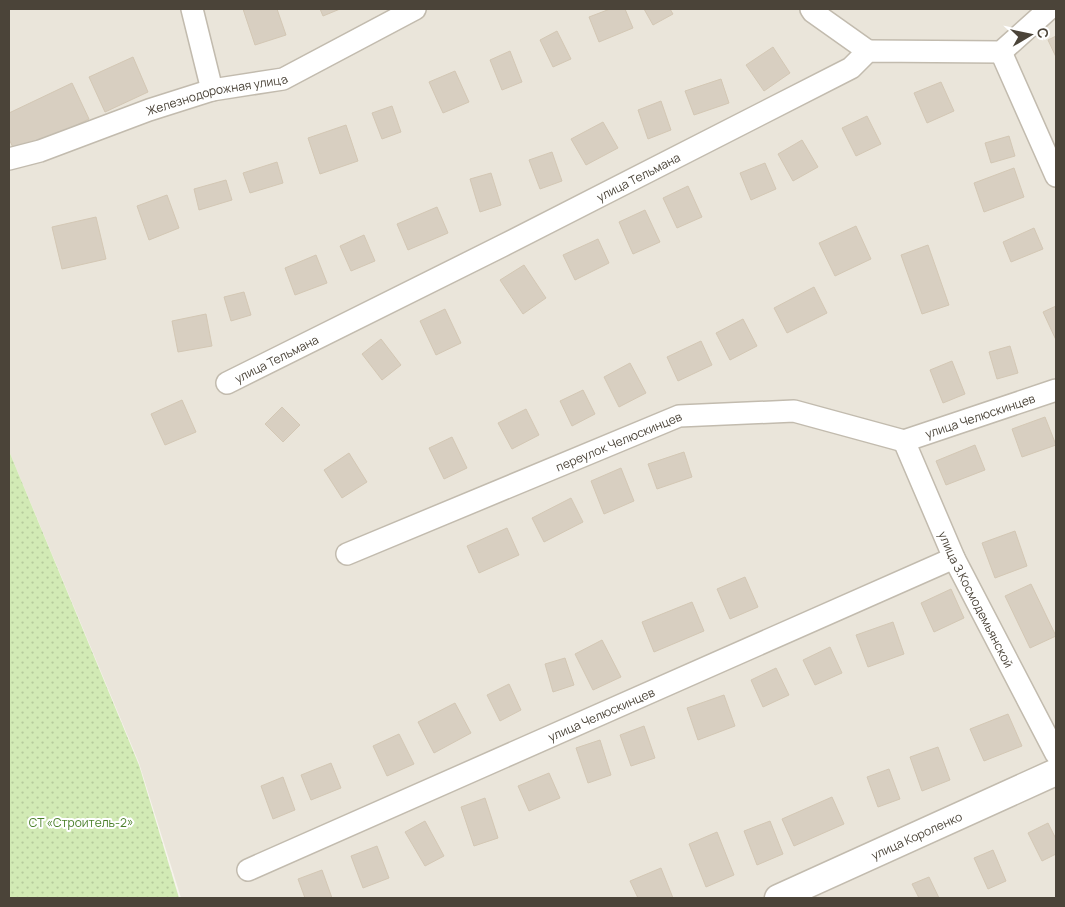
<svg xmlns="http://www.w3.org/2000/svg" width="1065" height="907" viewBox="0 0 1065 907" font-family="Manrope,sans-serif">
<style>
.residential{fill:#eae5da}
.park{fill:url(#park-dots)}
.building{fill:#d8cfc1;stroke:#d3c7b4}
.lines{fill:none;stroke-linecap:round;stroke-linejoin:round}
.minor-casing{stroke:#c2bbae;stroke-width:24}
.tertiary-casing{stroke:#c2bbae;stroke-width:29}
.minor{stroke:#fff;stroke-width:21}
.tertiary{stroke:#fff;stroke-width:26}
.labels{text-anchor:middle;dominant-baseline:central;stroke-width:4;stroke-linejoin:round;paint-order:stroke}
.street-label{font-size:12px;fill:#4b4439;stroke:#fff}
.park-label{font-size:12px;fill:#4a7f2a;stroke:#fff}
</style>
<defs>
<pattern id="park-dots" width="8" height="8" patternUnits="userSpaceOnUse" patternTransform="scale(1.25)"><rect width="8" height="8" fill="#d2eab5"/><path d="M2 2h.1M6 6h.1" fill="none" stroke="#b6ca9c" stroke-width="1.8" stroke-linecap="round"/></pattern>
</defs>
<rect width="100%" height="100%" fill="#f6f3ec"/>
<!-- residential -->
<path class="residential" d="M 9,9 L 1056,9 L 1056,898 L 181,898 L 139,763 L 9,451 Z"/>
<!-- park -->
<path class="park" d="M 9,451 L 139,765 L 179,898 L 9,898 Z"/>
<!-- building -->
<g class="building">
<path d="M 243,9 L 277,9 L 286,35 L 255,45 Z"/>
<path d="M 320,9 L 340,9 L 323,16 Z"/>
<path d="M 610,9 L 625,9 L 633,28 L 599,42 L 589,17 Z"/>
<path d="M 644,9 L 670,9 L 673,14 L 653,25 Z"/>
<path d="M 557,31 L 571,59 L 553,67 L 540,40 Z"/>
<path d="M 1056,36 L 1056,57 L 1048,40 Z"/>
<path d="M 773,47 L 790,73 L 764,91 L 746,65 Z"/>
<path d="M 510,51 L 522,82 L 502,90 L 490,60 Z"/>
<path d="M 133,57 L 148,92 L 105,112 L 89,77 Z"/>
<path d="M 455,71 L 469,102 L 443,113 L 429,82 Z"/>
<path d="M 721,79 L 729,103 L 694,115 L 685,91 Z"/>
<path d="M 941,82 L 954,111 L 927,123 L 914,93 Z"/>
<path d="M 72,83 L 89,119 L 16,154 L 9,139 L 9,113 Z"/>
<path d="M 661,101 L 671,130 L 648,139 L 638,110 Z"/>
<path d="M 392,106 L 401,132 L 382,139 L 372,113 Z"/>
<path d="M 867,116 L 881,144 L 856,156 L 842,128 Z"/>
<path d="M 603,122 L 618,148 L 586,165 L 571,139 Z"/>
<path d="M 346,125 L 358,161 L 320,174 L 308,138 Z"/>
<path d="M 1009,136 L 1015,156 L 991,163 L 985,143 Z"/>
<path d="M 802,140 L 818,167 L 793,181 L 778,154 Z"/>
<path d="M 552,152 L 562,181 L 540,189 L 529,160 Z"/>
<path d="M 277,162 L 283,183 L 250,193 L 243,173 Z"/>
<path d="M 765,163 L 776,189 L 751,200 L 740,173 Z"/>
<path d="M 1014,168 L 1024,197 L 984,212 L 974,183 Z"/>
<path d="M 491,173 L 501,205 L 480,212 L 470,179 Z"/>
<path d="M 226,180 L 232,200 L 199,210 L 194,189 Z"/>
<path d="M 688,186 L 702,217 L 677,228 L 663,198 Z"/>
<path d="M 167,195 L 179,228 L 149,240 L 137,206 Z"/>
<path d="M 437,207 L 448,233 L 408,250 L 397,224 Z"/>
<path d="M 645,210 L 660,242 L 633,254 L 619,222 Z"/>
<path d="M 96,217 L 106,259 L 62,269 L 52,227 Z"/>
<path d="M 856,226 L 871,259 L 835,276 L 819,243 Z"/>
<path d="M 1034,228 L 1043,249 L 1011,262 L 1003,242 Z"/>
<path d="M 364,235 L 375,261 L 351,271 L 340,246 Z"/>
<path d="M 598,239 L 609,263 L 575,280 L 563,255 Z"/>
<path d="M 928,245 L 949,305 L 922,314 L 901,255 Z"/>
<path d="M 316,255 L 327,283 L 295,295 L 285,268 Z"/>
<path d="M 524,265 L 546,298 L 523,314 L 500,280 Z"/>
<path d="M 814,287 L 827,313 L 787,333 L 774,308 Z"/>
<path d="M 244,292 L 251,315 L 231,321 L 224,297 Z"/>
<path d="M 1056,306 L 1056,340 L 1043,312 Z"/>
<path d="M 445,309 L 461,343 L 436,355 L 420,321 Z"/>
<path d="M 206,314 L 212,346 L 178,352 L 172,321 Z"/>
<path d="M 743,319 L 757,346 L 730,360 L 716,333 Z"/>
<path d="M 381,339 L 401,365 L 382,380 L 362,354 Z"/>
<path d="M 701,341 L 712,365 L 678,381 L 667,357 Z"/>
<path d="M 1010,346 L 1018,373 L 997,379 L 989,352 Z"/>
<path d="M 952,361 L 965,394 L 943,403 L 930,370 Z"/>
<path d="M 630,363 L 646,393 L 619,407 L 604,377 Z"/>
<path d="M 583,390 L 595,414 L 572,426 L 560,401 Z"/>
<path d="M 182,400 L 196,432 L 165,445 L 151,414 Z"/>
<path d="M 282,407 L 300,425 L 283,442 L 265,424 Z"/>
<path d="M 526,409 L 539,435 L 512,449 L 498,423 Z"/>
<path d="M 1045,417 L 1056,445 L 1022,457 L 1012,429 Z"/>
<path d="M 452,437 L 467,468 L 444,479 L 429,448 Z"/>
<path d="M 975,445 L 985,470 L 946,485 L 936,461 Z"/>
<path d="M 684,452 L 692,477 L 657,489 L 648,464 Z"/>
<path d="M 349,453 L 367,482 L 342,498 L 324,470 Z"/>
<path d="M 621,468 L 634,501 L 604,514 L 591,481 Z"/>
<path d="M 571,498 L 583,522 L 544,542 L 532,518 Z"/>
<path d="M 507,528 L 519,555 L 479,573 L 467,546 Z"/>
<path d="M 1015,531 L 1027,566 L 995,578 L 982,543 Z"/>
<path d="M 745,577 L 758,607 L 730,619 L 717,589 Z"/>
<path d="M 1031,584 L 1056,636 L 1030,648 L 1005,596 Z"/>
<path d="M 951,589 L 964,618 L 934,632 L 921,603 Z"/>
<path d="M 692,602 L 704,631 L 654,652 L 642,622 Z"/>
<path d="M 893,622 L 904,654 L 868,667 L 856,635 Z"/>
<path d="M 602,640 L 621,677 L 593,690 L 575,654 Z"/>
<path d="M 830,647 L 842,673 L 815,685 L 803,660 Z"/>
<path d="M 565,658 L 574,685 L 553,692 L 545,664 Z"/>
<path d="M 776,668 L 789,695 L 763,707 L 751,680 Z"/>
<path d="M 509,684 L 521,710 L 500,721 L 487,695 Z"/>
<path d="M 724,695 L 735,726 L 698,740 L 687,708 Z"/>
<path d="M 455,703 L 471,733 L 434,753 L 418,722 Z"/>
<path d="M 1008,714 L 1022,746 L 984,761 L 970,729 Z"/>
<path d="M 644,726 L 655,758 L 631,766 L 620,735 Z"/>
<path d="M 399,734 L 414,764 L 387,776 L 373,746 Z"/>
<path d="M 600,740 L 611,775 L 588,783 L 576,748 Z"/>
<path d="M 938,747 L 950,780 L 922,791 L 910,757 Z"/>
<path d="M 331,763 L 341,788 L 311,800 L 301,775 Z"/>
<path d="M 889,769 L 900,799 L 878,807 L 867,777 Z"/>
<path d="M 549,773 L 560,798 L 529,811 L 518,786 Z"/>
<path d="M 283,777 L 295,810 L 273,819 L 261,786 Z"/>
<path d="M 832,797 L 844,824 L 794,846 L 782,819 Z"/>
<path d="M 485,798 L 498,838 L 474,846 L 461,807 Z"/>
<path d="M 425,821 L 444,856 L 425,866 L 405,832 Z"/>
<path d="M 770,821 L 783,854 L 757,865 L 744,831 Z"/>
<path d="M 1048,823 L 1056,839 L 1056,854 L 1042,861 L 1028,833 Z"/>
<path d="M 717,832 L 734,875 L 706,887 L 689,844 Z"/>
<path d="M 377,846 L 389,878 L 363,888 L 351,856 Z"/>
<path d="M 993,850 L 1006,881 L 988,889 L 974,858 Z"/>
<path d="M 661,868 L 673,898 L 638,898 L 630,881 Z"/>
<path d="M 322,870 L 332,898 L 305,898 L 298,879 Z"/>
<path d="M 929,877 L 939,898 L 919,898 L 912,884 Z"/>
</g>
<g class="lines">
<!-- minor casing -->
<g class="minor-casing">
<g id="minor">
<path d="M 192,9 L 212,90"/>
<path d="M 811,9 L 813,12 L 868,51"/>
<path d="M 1001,52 L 1056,176"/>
<path id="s1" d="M 9,159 L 40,151 L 149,110 L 212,90 L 283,79 L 415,9"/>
<path id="s2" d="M 227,383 L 502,246 L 851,68 L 868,51 L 1001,52 L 1049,9"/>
<path id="s3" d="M 904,441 L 954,558 L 1056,754"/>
<path id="s4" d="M 904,441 L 1056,390"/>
<path id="s5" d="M 347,554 L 679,416 L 794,411 L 904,441"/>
<path id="s6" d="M 248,870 L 954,558"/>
</g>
</g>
<!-- tertiary casing -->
<g class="tertiary-casing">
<g id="tertiary">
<path id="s7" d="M 778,898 L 1056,772"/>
</g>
</g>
<!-- minor -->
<use href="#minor" class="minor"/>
<!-- tertiary -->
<use href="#tertiary" class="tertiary"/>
</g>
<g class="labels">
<!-- street labels -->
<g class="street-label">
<text stroke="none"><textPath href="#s1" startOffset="218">Железнодорожная улица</textPath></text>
<text stroke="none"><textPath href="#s2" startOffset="460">улица Тельмана</textPath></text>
<text stroke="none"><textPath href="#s2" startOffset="55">улица Тельмана</textPath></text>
<text stroke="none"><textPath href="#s4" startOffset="80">улица Челюскинцев</textPath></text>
<text stroke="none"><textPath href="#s5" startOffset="294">переулок Челюскинцев</textPath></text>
<text stroke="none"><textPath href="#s3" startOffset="174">улица З.Космодемьянской</textPath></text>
<text stroke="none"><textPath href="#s6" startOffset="386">улица Челюскинцев</textPath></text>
<text stroke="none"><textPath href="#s7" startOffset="152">улица Короленко</textPath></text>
</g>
<!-- park labels -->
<g class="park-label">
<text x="81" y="822">СТ «Строитель-2»</text>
</g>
</g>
<!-- border -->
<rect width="1065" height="907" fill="none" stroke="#4b4439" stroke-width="20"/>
<!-- north arrow -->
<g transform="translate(1030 35) rotate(81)" stroke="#ffffff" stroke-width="4" paint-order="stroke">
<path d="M0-4L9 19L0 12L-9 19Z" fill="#4b4439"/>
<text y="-8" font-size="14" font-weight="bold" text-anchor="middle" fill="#4b4439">С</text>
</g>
</svg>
